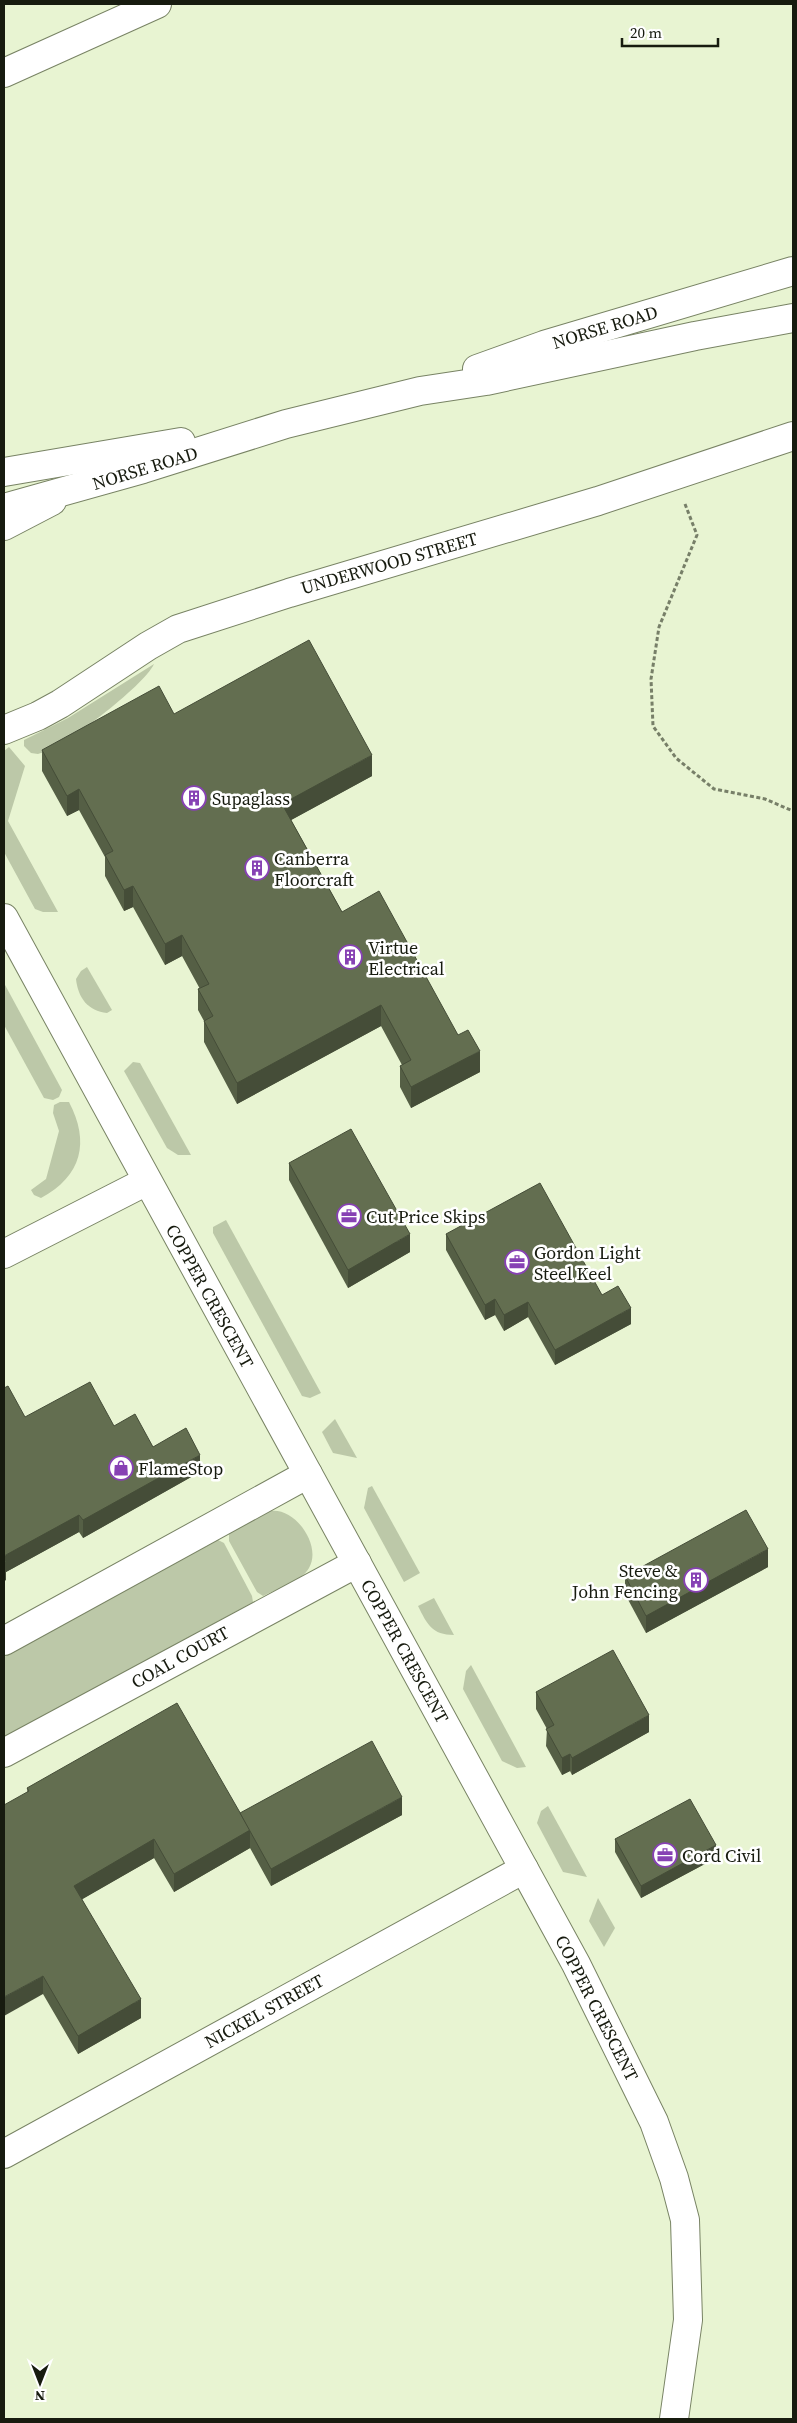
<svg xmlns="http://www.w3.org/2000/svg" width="797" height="2423" viewBox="0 0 797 2423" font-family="'Source Serif 4',serif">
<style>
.green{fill:#bcc8a8}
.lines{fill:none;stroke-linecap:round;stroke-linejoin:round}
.minor-casing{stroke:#788364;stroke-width:30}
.major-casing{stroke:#788364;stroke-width:30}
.path{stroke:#777f68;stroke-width:3;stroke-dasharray:4 2.5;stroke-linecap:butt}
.minor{stroke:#fff;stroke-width:28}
.major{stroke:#fff;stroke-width:28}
.wall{fill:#555f45}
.shaded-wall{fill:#454d38}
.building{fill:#636e50;stroke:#454d38}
.labels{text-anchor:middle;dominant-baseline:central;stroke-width:5;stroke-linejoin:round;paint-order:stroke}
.street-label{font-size:18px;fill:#171b0f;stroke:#fff}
.poi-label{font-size:18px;fill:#171b0f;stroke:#fff;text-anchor:start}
</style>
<rect width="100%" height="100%" fill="#e8f4d2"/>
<!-- green -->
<g class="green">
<path d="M 154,664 C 144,686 62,749 38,754 L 31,753 L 24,746 L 24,740 L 68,718 Z"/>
<path d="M 9,747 L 25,766 L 8,821 L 58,912 L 43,912 L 35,909 L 4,852 L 4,751 Z"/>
<path d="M 87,967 L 112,1010 L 107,1013 C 88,1011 78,998 76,979 L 81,971 Z"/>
<path d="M 4,983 L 62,1090 L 59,1097 L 53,1100 L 44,1098 L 4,1025 Z"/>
<path d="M 133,1062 L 140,1063 L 191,1155 L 178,1155 L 167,1148 L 124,1071 Z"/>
<path d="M 60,1102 L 69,1102 C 90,1142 82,1176 41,1198 L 34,1195 L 31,1190 L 46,1179 L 59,1131 L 53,1113 L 54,1105 Z"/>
<path d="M 226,1220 L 321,1393 L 310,1398 L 302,1396 L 213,1233 L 213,1227 Z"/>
<path d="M 335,1419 L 357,1458 L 333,1453 L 322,1432 Z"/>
<path d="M 372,1486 L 420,1573 L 404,1582 L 364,1508 L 368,1488 Z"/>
<path d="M 271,1511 C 296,1508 322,1546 309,1568 C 301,1582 277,1589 263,1596 L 257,1592 L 229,1541 L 229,1533 Z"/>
<path d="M 218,1540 L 224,1543 L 252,1596 L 253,1602 L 4,1738 L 4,1657 Z"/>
<path d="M 434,1598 L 454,1635 C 432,1635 427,1624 418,1606 Z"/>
<path d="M 471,1665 L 526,1767 L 517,1768 L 502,1761 L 463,1689 L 466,1671 Z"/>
<path d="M 548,1806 L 587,1877 L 563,1872 L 537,1823 L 541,1811 Z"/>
<path d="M 598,1898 L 615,1928 L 604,1947 L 589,1921 Z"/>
</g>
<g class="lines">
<!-- minor casing -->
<g class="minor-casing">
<g id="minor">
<path d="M 4,73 L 157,4"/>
<path d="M 4,526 L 52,501"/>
<path d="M 4,730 L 38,716 L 60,704 L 148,646 L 178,629 L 289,593 L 598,501 L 793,436"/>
<path d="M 4,918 L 576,1964 L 654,2122 L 674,2178 L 685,2220 L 688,2320 L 674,2419"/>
<path d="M 4,1254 L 147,1181"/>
<path d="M 4,1641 L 308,1474"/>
<path d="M 4,1753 L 357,1563"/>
<path d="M 4,2154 L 524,1869"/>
</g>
</g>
<!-- major casing -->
<g class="major-casing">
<g id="major">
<path d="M 477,369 L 544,345 L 793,271"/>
<path d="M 4,472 L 181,442"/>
<path d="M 4,508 L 143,469 L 286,424 L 420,391 L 486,381 L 695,336 L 793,318"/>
</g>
</g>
<!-- path -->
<path class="path" d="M 685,504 L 697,535 L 659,627 L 651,679 L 653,726 L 676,758 L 714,789 L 765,799 L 793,811"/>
<!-- minor -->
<use href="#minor" class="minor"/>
<!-- major -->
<use href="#major" class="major"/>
</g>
<!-- wall -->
<g class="wall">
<path d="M 174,714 L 372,776 L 291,820 L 342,912 L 458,1035 L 480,1072 L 411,1108 L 400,1087 L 400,1066 L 402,1065 L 381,1026 L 237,1104 L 204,1042 L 204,1021 L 198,1010 L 198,989 L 200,989 L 182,956 L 165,965 L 133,907 L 124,911 L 105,876 L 105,857 L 79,810 L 67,816 L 42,771 L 42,750 Z"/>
<path d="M 289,1163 L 410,1252 L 348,1288 L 289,1180 Z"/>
<path d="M 446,1234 L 602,1295 L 631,1324 L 555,1365 L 528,1317 L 504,1331 L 495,1315 L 485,1320 L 446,1250 Z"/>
<path d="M 25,1417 L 114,1426 L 200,1472 L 83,1538 L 79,1532 L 6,1572 L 6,1580 L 4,1581 Z"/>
<path d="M 768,1567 L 646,1633 L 625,1594 L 625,1576 Z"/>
<path d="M 536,1692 L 649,1732 L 572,1775 L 570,1771 L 562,1775 L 546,1746 L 547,1729 L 536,1709 Z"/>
<path d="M 27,1788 L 240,1813 L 402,1815 L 271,1886 L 250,1848 L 174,1892 L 154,1858 L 82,1899 L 141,2018 L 78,2054 L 43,1994 Z"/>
<path d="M 615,1839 L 716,1858 L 641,1898 L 615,1852 Z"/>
</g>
<!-- shaded-wall -->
<g class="shaded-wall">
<path d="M 372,755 L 372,776 L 282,825 L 282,804 Z"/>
<path d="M 79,789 L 79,810 L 67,816 L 67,796 Z"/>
<path d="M 133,886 L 133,907 L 124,911 L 124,890 Z"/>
<path d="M 182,935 L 182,956 L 165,965 L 165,944 Z"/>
<path d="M 381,1005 L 381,1026 L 237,1104 L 237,1083 Z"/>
<path d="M 480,1051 L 480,1072 L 411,1108 L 411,1087 Z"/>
<path d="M 410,1234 L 410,1252 L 348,1288 L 348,1270 Z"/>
<path d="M 495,1299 L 495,1315 L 485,1320 L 485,1305 Z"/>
<path d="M 528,1302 L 528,1317 L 504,1331 L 504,1315 Z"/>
<path d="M 631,1308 L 631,1324 L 555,1365 L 555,1350 Z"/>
<path d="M 200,1455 L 200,1472 L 83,1538 L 83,1520 Z"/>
<path d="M 79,1515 L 79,1532 L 6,1572 L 6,1580 L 4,1581 L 4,1556 Z"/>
<path d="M 768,1549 L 768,1567 L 646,1633 L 646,1616 Z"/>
<path d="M 649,1715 L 649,1732 L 572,1775 L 572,1758 Z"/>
<path d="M 570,1754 L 570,1771 L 562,1775 L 562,1758 Z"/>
<path d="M 402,1797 L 402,1815 L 271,1886 L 271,1869 Z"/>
<path d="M 250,1830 L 250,1848 L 174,1892 L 174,1874 Z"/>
<path d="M 154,1839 L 154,1858 L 74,1904 L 74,1886 Z"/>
<path d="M 716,1845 L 716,1858 L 641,1898 L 641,1886 Z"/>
<path d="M 43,1976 L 43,1994 L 4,2016 L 4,1997 Z"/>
<path d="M 141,1999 L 141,2018 L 78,2054 L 78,2036 Z"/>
</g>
<!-- building -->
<g class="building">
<path d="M 309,640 L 372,755 L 282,804 L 342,912 L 379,891 L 458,1035 L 468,1030 L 480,1051 L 411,1087 L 400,1066 L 411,1060 L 381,1005 L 237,1083 L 204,1021 L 213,1016 L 198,989 L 209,984 L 182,935 L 165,944 L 133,886 L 124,890 L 105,855 L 113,851 L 79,789 L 67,796 L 42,750 L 159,686 L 174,714 Z"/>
<path d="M 351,1129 L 410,1234 L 348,1270 L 289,1163 Z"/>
<path d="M 540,1183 L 602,1295 L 618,1286 L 631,1308 L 555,1350 L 528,1302 L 504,1315 L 495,1299 L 485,1305 L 446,1234 Z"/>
<path d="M 90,1382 L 114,1426 L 135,1414 L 153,1447 L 186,1428 L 200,1455 L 83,1520 L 79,1515 L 4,1556 L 4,1388 L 8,1386 L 25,1417 Z"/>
<path d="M 746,1510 L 768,1549 L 646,1616 L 625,1576 Z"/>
<path d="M 4,1557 L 6,1562 L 4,1564 Z"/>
<path d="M 613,1650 L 649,1715 L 572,1758 L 570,1754 L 562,1758 L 546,1729 L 554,1725 L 536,1692 Z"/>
<path d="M 177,1703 L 250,1830 L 174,1874 L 154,1839 L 74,1886 L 141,1999 L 78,2036 L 43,1976 L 4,1997 L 4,1805 L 29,1791 L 27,1788 Z"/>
<path d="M 372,1741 L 402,1797 L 271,1869 L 240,1813 Z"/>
<path d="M 690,1799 L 716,1845 L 641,1886 L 615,1839 Z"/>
</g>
<!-- icons -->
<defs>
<g id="building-ring" transform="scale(1.25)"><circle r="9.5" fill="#fff" stroke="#8741b4" stroke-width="1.5"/><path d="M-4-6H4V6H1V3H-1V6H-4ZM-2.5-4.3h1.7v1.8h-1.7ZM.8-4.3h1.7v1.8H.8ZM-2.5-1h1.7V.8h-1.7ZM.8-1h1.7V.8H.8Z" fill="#8741b4"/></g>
<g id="office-ring" transform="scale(1.25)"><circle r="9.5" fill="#fff" stroke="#8741b4" stroke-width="1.5"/><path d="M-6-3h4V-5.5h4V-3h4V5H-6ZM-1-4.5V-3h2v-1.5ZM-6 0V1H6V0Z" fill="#8741b4"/></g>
<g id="shop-ring" transform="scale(1.25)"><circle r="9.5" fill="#fff" stroke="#8741b4" stroke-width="1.5"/><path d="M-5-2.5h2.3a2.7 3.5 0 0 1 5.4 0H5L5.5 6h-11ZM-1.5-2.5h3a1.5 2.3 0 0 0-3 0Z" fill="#8741b4"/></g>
</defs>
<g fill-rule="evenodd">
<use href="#building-ring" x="194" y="798"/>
<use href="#building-ring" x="257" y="868"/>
<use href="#building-ring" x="350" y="957"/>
<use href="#office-ring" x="349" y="1216"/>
<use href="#office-ring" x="517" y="1262"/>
<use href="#shop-ring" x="121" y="1468"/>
<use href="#building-ring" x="696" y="1580"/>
<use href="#office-ring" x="665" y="1855"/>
</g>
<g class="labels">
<!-- street labels -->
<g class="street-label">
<text transform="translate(605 327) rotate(-17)">NORSE ROAD</text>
<text transform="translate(145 468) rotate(-17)">NORSE ROAD</text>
<text transform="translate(389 563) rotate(-16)">UNDERWOOD STREET</text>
<text transform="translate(210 1296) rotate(61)">COPPER CRESCENT</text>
<text transform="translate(405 1651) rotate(61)">COPPER CRESCENT</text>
<text transform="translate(180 1657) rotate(-29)">COAL COURT</text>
<text transform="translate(597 2008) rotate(63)">COPPER CRESCENT</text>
<text transform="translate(264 2011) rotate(-29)">NICKEL STREET</text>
</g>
<!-- poi labels -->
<g class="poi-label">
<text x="212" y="798">Supaglass</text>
<text x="274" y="858">Canberra<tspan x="274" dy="21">Floorcraft</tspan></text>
<text x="368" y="947">Virtue<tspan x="368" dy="21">Electrical</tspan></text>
<text x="366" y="1216">Cut Price Skips</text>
<text x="534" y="1252">Gordon Light<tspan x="534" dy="21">Steel Keel</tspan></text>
<text x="138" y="1468">FlameStop</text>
<text x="678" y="1570" text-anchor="end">Steve &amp;<tspan x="678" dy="21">John Fencing</tspan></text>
<text x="682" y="1855">Cord Civil</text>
</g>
</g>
<!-- border -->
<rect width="797" height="2423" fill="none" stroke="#171b0f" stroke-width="10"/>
<!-- north arrow -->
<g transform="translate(40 2383) rotate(180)" stroke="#ffffff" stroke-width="4" paint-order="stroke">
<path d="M0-4L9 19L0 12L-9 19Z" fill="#171b0f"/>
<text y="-8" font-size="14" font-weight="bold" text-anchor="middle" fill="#171b0f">N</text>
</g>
<!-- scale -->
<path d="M622 38v8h96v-8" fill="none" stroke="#171b0f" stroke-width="2.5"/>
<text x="630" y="38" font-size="15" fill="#171b0f" stroke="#ffffff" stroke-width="4" paint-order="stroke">20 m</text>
</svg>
